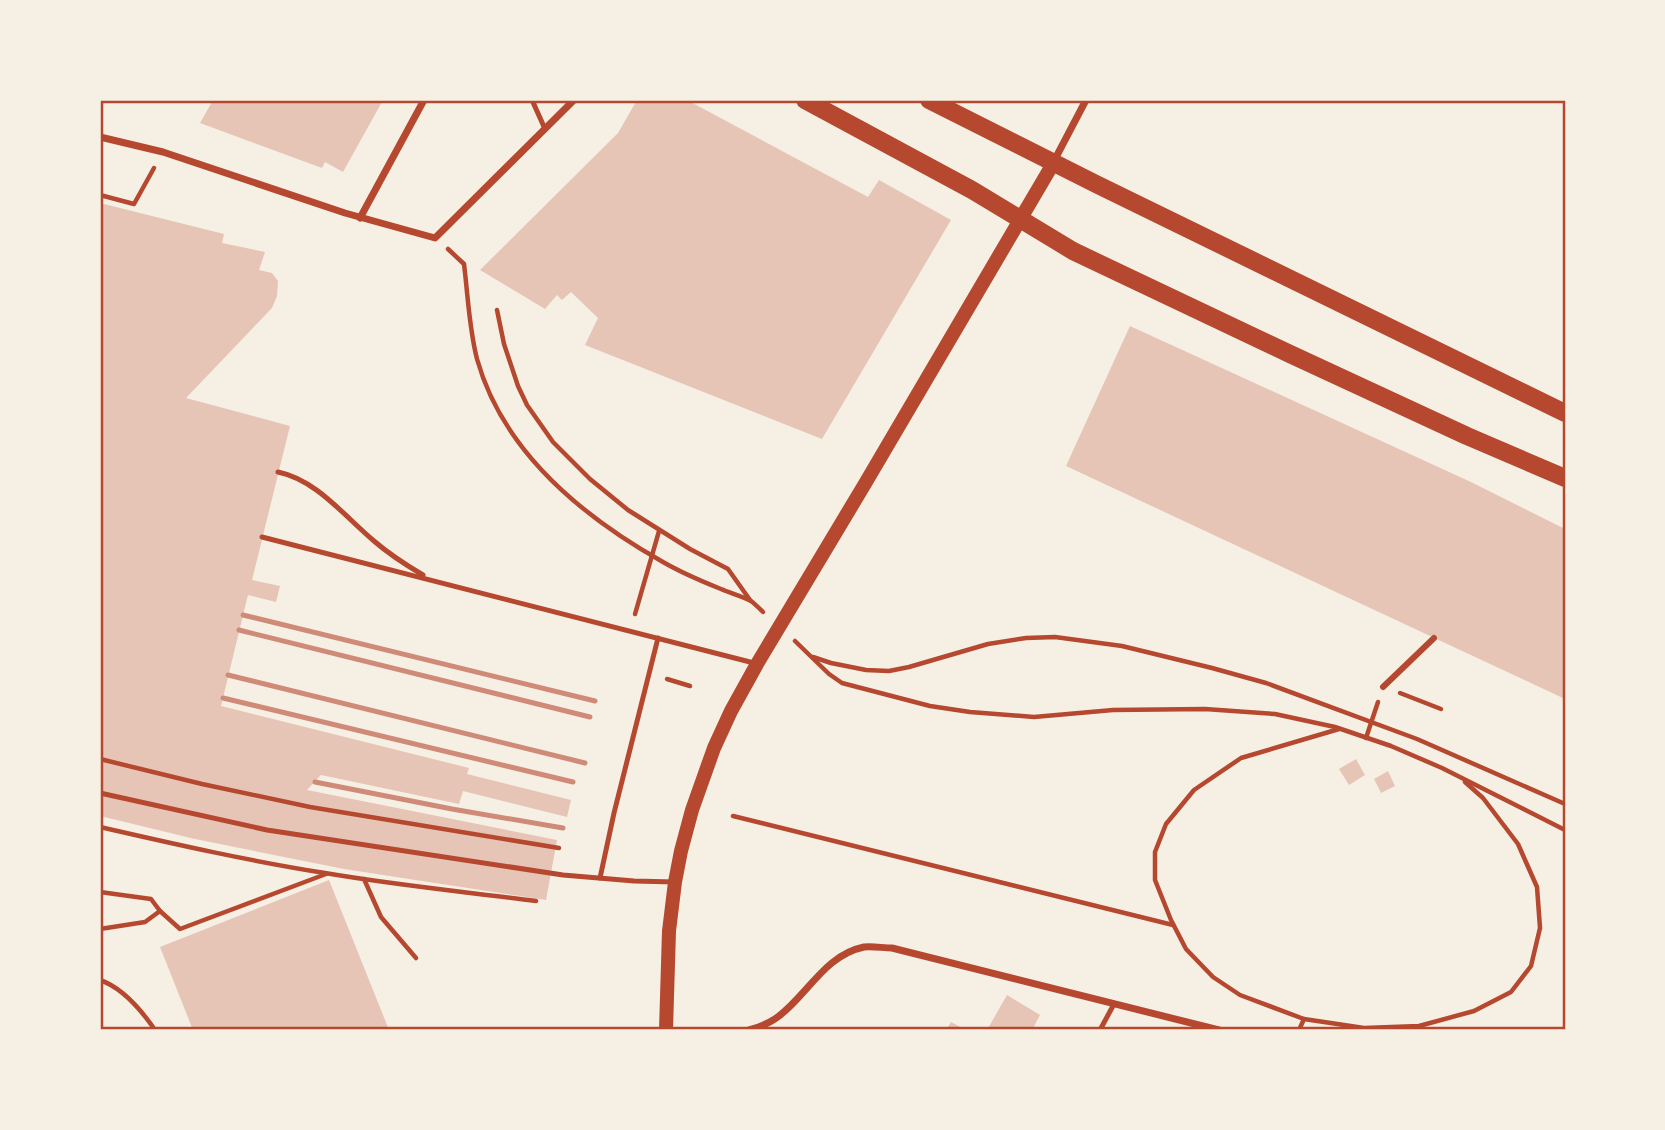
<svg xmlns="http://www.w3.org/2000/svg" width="1665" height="1130" viewBox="0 0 1665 1130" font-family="Overpass,sans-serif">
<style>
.building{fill:#e6c5b7}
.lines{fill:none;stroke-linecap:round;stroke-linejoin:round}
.path{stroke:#b5482f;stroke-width:4.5}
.service{stroke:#b5482f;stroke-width:5}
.pedestrian{stroke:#b5482f;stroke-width:6}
.minor{stroke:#b5482f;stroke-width:7}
.secondary{stroke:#b5482f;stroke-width:14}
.primary{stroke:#b5482f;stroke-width:18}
.rail{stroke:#cf8b77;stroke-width:5}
.neatline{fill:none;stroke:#b5482f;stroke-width:2.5}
</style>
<rect width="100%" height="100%" fill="#f6efe4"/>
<!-- building -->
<g class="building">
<path d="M 213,100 L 383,100 L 343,172 L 325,162 L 322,168 L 200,123 Z"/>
<path d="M 637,100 L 687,100 L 868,197 L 879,180 L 951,220 L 822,439 L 585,345 L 598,318 L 571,292 L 562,300 L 557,295 L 545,309 L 480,270 L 618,133 Z"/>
<path d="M 100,203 L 224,234 L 222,243 L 265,252 L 259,270 L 272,273 L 278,281 L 277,296 L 272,308 L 186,398 L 290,426 L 252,580 L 280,586 L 276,602 L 248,595 L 221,706 L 469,768 L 467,774 L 571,800 L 567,817 L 463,791 L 459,804 L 321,775 L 307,790 L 557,840 L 546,900 L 344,869 L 195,839 L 100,816 Z"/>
<path d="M 1130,326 L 1471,482 L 1565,529 L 1565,699 L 1066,466 Z"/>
<path d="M 1356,759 L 1365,775 L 1349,785 L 1339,769 Z"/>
<path d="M 1388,771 L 1395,786 L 1381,793 L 1374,779 Z"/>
<path d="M 329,880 L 389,1030 L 193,1030 L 160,947 Z"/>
<path d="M 1007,995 L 1040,1015 L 1032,1030 L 987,1030 Z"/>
<path d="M 951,1022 L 966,1030 L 946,1030 Z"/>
</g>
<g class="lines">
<!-- path -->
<g class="path">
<path d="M 100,195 L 134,204 L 154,168"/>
<path d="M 448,249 L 464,264 C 468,296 469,328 477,359 C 503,452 583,517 663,562 C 682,573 701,581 721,589 C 730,593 742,596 751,601 C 755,604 759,608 763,612"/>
<path d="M 497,310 L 504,344 L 518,386 L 527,405 L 553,442 L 590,479 L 628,510 L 690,549 L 728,569 L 750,600"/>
<path d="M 635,614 L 659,531"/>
<path d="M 795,641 L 829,674 L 842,683 L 930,706 L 970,712 L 1034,717 L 1113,710 L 1205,709 L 1275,714 L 1335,727 L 1391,746 L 1442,768 L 1565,830"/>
<path d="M 813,657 L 831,663 L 866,670 L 889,671 L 909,667 L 988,644 L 1026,638 L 1055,637 L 1122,646 L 1212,668 L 1266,683 L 1417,739 L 1565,804"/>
<path d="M 667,679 L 690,686"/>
<path d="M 1400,693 L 1441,709"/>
<path d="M 1339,729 L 1241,758 L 1194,790 L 1166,824 L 1155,852 L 1155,880 L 1171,920 L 1186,949 L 1213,977 L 1240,995 L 1304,1019 L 1364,1028 L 1419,1026 L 1474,1011 L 1511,992 L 1531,966 L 1540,928 L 1537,887 L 1518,844 L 1483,798 L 1465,782"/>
<path d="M 1366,738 L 1378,702"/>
<path d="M 100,759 L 202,784 L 310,807 L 559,848"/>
<path d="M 733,816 L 1173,925"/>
<path d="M 100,827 C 174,844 249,861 325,873 C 395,885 466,892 536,901"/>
<path d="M 364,879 L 381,917 L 416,958"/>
<path d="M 100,892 L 151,899 L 160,911 L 180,929 L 326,874"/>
<path d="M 100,929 L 145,922 L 160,911"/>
<path d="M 100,980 C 123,988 142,1011 155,1030"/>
<path d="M 1299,1030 L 1304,1019"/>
</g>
<!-- service -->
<g class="service">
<path d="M 532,100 L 545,129"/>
<path d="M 278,472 C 317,480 345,517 374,541 C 389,554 406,565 423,575"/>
<path d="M 262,537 L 754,663"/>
<path d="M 100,793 L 267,830 L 563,875 L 634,881 L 675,882"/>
<path d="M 600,878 L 614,813 L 658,638"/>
<path d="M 1100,1030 L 1114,1004"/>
</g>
<!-- pedestrian -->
<path class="pedestrian" d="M 1383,687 L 1434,638"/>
<!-- minor -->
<g class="minor">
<path d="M 100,137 L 163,152 L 345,213 L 435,238 L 574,100"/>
<path d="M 1054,161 L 1086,100"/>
<path d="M 360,218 L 424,100"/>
<path d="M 749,1030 C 760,1027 770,1023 779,1016 C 808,994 825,955 864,947 C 873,946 883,948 892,948 L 1219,1030"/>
</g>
<!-- secondary -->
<path class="secondary" d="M 666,1030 L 669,931 L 675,882 L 681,851 L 692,810 L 714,748 L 731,711 L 757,664 L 866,482 L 1054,162"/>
<!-- primary -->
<g class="primary">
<path d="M 805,100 L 972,190 L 1073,251 L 1290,354 L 1467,436 L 1565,478"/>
<path d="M 929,100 L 1098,185 L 1565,413"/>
</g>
<!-- rail -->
<g class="rail">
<path d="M 243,615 L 595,701"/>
<path d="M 239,630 L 590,717"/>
<path d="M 228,675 L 585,763"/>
<path d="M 223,698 L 573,782"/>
<path d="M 315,782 L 452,809 L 563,828"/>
</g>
</g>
<!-- border -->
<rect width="1665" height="1130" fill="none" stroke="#f6efe4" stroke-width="203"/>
<rect x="102" y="102" width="1462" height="926" class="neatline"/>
</svg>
